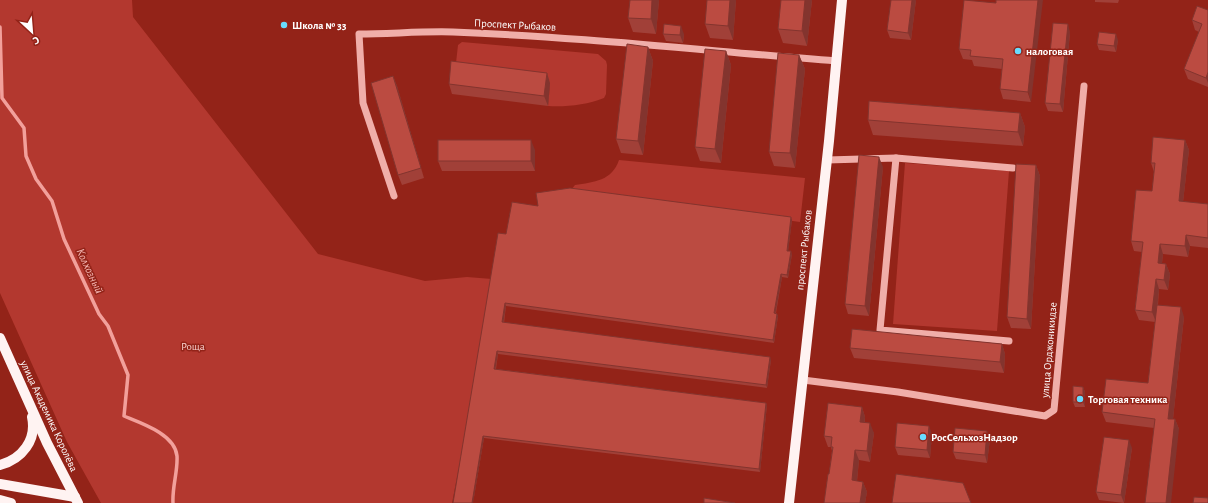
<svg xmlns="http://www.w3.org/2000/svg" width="1208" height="503" viewBox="0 0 1208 503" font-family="'Alegreya Sans',sans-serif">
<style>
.green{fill:#b3382f}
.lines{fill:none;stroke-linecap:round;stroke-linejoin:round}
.stream{stroke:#f2a09b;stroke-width:3.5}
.minor{stroke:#f0aea9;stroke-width:7}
.major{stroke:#fff3f2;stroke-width:10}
.wall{fill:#a14038}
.shaded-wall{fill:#83342e}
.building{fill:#bb4b41;stroke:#83342e}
.poi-dot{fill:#68dcff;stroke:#932318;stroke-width:1.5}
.labels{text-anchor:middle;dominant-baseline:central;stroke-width:3;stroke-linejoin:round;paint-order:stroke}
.poi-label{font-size:11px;font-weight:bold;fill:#fff;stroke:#932318;text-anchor:start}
.street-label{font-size:11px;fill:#fff;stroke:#932318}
.park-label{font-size:11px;fill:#fbd2cf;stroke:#932318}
.water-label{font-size:12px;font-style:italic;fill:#f7b9b5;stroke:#932318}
</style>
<rect width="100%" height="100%" fill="#932318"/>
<!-- green -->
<g class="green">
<path d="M 0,0 L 132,0 L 133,17 L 318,254 L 425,281 L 467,277 L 492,279 L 469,416 L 452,503 L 101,503 L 67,442 L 0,293 Z"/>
<path d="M 462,42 L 598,54 L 606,61 L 607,65 L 606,94 L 604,98 C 587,105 566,107 548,106 L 550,84 L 455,72 L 458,45 Z"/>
<path d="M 619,160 L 805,178 L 800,222 L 571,190 L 575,185 C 594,182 612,181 619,160 Z"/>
<path d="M 905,163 L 1009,171 L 997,331 L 893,324 Z"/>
</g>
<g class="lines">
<!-- stream -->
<path class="stream" d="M 0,27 L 2,98 L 24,128 L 26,156 L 36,179 L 52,201 L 64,239 L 99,314 L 108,326 L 128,375 L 124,416 C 141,423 175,434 177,456 C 178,471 172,487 173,503"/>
<!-- minor -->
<g class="minor">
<path d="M 896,158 L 1013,168"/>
<path d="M 827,160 L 896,158 L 880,330 L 1009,341"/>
<path d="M 394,196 L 363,103 L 359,34 C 390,34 422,31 453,32 C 581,37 708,51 836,61"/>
<path d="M 803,380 L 898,392 L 1045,416 L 1054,410 L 1084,86"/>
</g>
<!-- major -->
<g class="major">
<path d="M 0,338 L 47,443 L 78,503"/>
<path d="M 0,465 C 22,459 37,440 32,417"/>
<path d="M 0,484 L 75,497"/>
<path d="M 0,500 L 11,503"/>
<path d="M 789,503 L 829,141 L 842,0"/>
</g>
</g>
<!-- wall -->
<g class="wall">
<path d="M 659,0 L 656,34 L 633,32 L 628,18 Z"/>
<path d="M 736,0 L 733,40 L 710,38 L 705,24 Z"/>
<path d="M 812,0 L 807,46 L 783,43 L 778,29 Z"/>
<path d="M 916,0 L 911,40 L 890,38 L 887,30 Z"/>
<path d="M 996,0 L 1031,102 L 1003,99 L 1000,89 L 1002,69 L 974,66 L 972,60 L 963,59 L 959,49 L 996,3 Z"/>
<path d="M 1095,0 L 1119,0 L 1118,3 L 1095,2 Z"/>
<path d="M 1208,10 L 1208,87 L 1188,79 L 1184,69 L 1199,32 L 1195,30 L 1192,20 Z"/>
<path d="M 1070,32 L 1063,112 L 1048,111 L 1045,103 Z"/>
<path d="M 663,34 L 684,34 L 683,43 L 666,41 Z"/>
<path d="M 1118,40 L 1116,52 L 1099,50 L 1097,44 Z"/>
<path d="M 648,47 L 653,61 L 643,155 L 621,153 L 616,139 Z"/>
<path d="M 726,51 L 731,65 L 721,163 L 700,161 L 695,147 Z"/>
<path d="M 799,55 L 805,69 L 795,168 L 774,166 L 769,152 Z"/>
<path d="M 547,73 L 550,83 L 548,106 L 452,94 L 449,84 Z"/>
<path d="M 393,76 L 397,86 L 424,178 L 402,185 L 398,175 Z"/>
<path d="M 1020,113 L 1025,127 L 1023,146 L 873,135 L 868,120 Z"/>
<path d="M 1185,140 L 1189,150 L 1183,202 L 1208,204 L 1208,248 L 1190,246 L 1188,257 L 1163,254 L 1162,263 L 1166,264 L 1170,274 L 1168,290 L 1159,289 L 1158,305 L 1184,317 L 1173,419 L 1175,419 L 1179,429 L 1154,428 L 1106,422 L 1102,412 L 1148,383 L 1155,322 L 1139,320 L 1135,310 L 1142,252 L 1134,251 L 1131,241 L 1152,191 L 1154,172 L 1151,163 Z"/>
<path d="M 535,150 L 535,171 L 442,171 L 438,161 Z"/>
<path d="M 1036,165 L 1040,176 L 1031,329 L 1011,328 L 1007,317 Z"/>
<path d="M 883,167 L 869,316 L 848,314 L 845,304 Z"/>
<path d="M 538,206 L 792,220 L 788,251 L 792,254 L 788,278 L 782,277 L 776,313 L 778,316 L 774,343 L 506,306 L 504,323 L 771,360 L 767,388 L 498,354 L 496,369 L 766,403 L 767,405 L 760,472 L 484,438 L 473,503 L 506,234 Z"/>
<path d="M 1002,344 L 1005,354 L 1004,373 L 854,358 L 850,348 Z"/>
<path d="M 1083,387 L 1085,392 L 1085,407 L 1075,407 L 1073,402 Z"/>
<path d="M 862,407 L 865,417 L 865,422 L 874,433 L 870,462 L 859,460 L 857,481 L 863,482 L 867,492 L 865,503 L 824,503 L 829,474 L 832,451 L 831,447 L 828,447 L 824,436 Z"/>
<path d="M 987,431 L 990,439 L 987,463 L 956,459 L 953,452 Z"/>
<path d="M 932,434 L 930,458 L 898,455 L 895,447 Z"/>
<path d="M 1132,448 L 1124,503 L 1099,500 L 1096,492 Z"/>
</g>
<!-- shaded-wall -->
<g class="shaded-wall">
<path d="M 652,0 L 659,0 L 656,34 L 651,19 Z"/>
<path d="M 730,0 L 736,0 L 733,40 L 728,26 Z"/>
<path d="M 805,0 L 812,0 L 807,46 L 802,31 Z"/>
<path d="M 912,0 L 916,0 L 911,40 L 908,33 Z"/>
<path d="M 1038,0 L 1043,0 L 1031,102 L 1028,92 Z"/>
<path d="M 1068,24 L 1070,32 L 1063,112 L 1060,104 Z"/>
<path d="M 681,26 L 684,34 L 683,43 L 680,35 Z"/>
<path d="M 1116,34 L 1118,40 L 1116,52 L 1114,46 Z"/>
<path d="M 648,47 L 653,61 L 643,155 L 638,141 Z"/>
<path d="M 726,51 L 731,65 L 721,163 L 715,149 Z"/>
<path d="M 799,55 L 805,69 L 795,168 L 790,153 Z"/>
<path d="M 1208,72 L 1208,83 L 1206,78 Z"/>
<path d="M 547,73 L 550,83 L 548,106 L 544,96 Z"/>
<path d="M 393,76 L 397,86 L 424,178 L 421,168 Z"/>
<path d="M 1020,113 L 1025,127 L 1023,146 L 1018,132 Z"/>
<path d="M 531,140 L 535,150 L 535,171 L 531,161 Z"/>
<path d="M 1185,140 L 1189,150 L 1182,211 L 1179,201 Z"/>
<path d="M 879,157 L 883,167 L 869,316 L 865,306 Z"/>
<path d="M 1036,165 L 1040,176 L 1031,329 L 1027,319 Z"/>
<path d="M 791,217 L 792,220 L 788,253 L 787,251 Z"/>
<path d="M 1186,235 L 1190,246 L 1188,257 L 1185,246 Z"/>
<path d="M 1160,244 L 1163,254 L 1161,273 L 1158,263 Z"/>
<path d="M 791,251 L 792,254 L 788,278 L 787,275 Z"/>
<path d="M 1166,264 L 1170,274 L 1168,290 L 1164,280 Z"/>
<path d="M 781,274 L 782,277 L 775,316 L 774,313 Z"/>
<path d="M 1156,279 L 1159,289 L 1156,322 L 1152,312 Z"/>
<path d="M 505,303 L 506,306 L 503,325 L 502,322 Z"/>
<path d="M 1181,307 L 1184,317 L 1172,428 L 1168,419 Z"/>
<path d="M 777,314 L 778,316 L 774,343 L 773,340 Z"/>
<path d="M 1002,344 L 1005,354 L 1004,373 L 1000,362 Z"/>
<path d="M 497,351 L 498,354 L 495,371 L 494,369 Z"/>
<path d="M 770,357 L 771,360 L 767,388 L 766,385 Z"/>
<path d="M 1083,387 L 1085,392 L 1085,407 L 1083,402 Z"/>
<path d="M 766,403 L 767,405 L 760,472 L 759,469 Z"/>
<path d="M 862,407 L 865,417 L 864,432 L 860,422 Z"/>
<path d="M 1175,419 L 1179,429 L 1171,503 L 1166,503 Z"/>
<path d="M 870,423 L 874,433 L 870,462 L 867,451 Z"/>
<path d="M 929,426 L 932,434 L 930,458 L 927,450 Z"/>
<path d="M 987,431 L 990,439 L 987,463 L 985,455 Z"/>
<path d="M 483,436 L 484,438 L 473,503 L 472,503 Z"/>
<path d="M 1129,440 L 1132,448 L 1124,503 L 1121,495 Z"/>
<path d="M 855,450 L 859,460 L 856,491 L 852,480 Z"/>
<path d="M 863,482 L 867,492 L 865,503 L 860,503 Z"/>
</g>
<!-- building -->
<g class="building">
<path d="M 630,0 L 652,0 L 651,19 L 628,18 Z"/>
<path d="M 707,0 L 730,0 L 728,26 L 705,24 Z"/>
<path d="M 781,0 L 805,0 L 802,31 L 778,29 Z"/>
<path d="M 891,0 L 912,0 L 908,33 L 887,30 Z"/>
<path d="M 964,0 L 996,3 L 996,0 L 1038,0 L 1028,92 L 1000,89 L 1003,59 L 970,56 L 971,50 L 959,49 Z"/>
<path d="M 1197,6 L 1208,10 L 1208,72 L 1206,78 L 1184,69 L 1202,24 L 1192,20 Z"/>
<path d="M 1053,23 L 1068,24 L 1060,104 L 1045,103 Z"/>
<path d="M 664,24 L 681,26 L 680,35 L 663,34 Z"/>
<path d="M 1099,32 L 1116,34 L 1114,46 L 1097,44 Z"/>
<path d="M 627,44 L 648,47 L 638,141 L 616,139 Z"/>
<path d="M 705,49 L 726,51 L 715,149 L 695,147 Z"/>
<path d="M 778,53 L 799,55 L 790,153 L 769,152 Z"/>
<path d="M 451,61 L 547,73 L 544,96 L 449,84 Z"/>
<path d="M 393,76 L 421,168 L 398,175 L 371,83 Z"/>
<path d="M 869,101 L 1020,113 L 1018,132 L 868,120 Z"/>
<path d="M 1153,137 L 1185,140 L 1179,201 L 1208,204 L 1208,238 L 1186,235 L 1185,246 L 1160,244 L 1158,263 L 1166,264 L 1164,280 L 1156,279 L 1152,312 L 1135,310 L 1143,242 L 1131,241 L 1136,190 L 1152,191 L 1155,163 L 1151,163 Z"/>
<rect x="438" y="140" width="93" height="21"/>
<path d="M 859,155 L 879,157 L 865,306 L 845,304 Z"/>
<path d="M 1016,164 L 1036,165 L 1027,319 L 1007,317 Z"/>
<path d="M 570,188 L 791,217 L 787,251 L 791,251 L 787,275 L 781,274 L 774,313 L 777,314 L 773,340 L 505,303 L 502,322 L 770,357 L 766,385 L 497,351 L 494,369 L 766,403 L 759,469 L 483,436 L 472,503 L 453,503 L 498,233 L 506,234 L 512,202 L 538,206 L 536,193 Z"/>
<path d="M 1157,305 L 1181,307 L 1168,419 L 1175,419 L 1166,503 L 1145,503 L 1155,419 L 1102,412 L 1106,379 L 1148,383 Z"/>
<path d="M 852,329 L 1002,344 L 1000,362 L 850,348 Z"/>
<path d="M 1073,386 L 1083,387 L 1083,402 L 1073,402 Z"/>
<path d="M 828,403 L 862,407 L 860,422 L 870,423 L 867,451 L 855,450 L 852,480 L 863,482 L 860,503 L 824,503 L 828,474 L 829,474 L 833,447 L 831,447 L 832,437 L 824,436 Z"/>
<path d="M 897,423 L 929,426 L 927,450 L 895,447 Z"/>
<path d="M 955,428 L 987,431 L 985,455 L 953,452 Z"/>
<path d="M 1104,437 L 1129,440 L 1121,495 L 1096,492 Z"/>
<path d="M 896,474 L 963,483 L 971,503 L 892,503 Z"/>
<path d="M 1194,497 L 1208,498 L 1208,503 L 1193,503 Z"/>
<path d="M 704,498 L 735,503 L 704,503 Z"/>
</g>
<!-- markers -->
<g class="poi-dot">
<circle cx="284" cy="25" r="4"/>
<circle cx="1018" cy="51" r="4"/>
<circle cx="1080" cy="399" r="4"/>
<circle cx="923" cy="437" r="4"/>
</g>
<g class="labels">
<!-- poi labels -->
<g class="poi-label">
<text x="292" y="25">Школа № 33</text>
<text x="1026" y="51">налоговая</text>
<text x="1088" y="399">Торговая техника</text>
<text x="931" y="437">РосСельхозНадзор</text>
</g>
<!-- street labels -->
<g class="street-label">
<text transform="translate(515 25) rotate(3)">Проспект Рыбаков</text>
<text transform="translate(804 250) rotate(-84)">проспект Рыбаков</text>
<text transform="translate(1049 350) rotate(-85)">улица Орджоникидзе</text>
<text transform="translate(49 416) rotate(65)">улица Академика Королёва</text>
</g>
<!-- park labels -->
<g class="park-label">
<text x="193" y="346">Роща</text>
</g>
<!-- water labels -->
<g class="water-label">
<text transform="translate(90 271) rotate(65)">Колхозный</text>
</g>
</g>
<!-- north arrow -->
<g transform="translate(32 32) rotate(154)" stroke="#932318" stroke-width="3" paint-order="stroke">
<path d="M0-3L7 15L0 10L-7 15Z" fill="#ffffff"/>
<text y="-6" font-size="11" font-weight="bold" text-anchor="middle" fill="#ffffff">С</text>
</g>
</svg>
